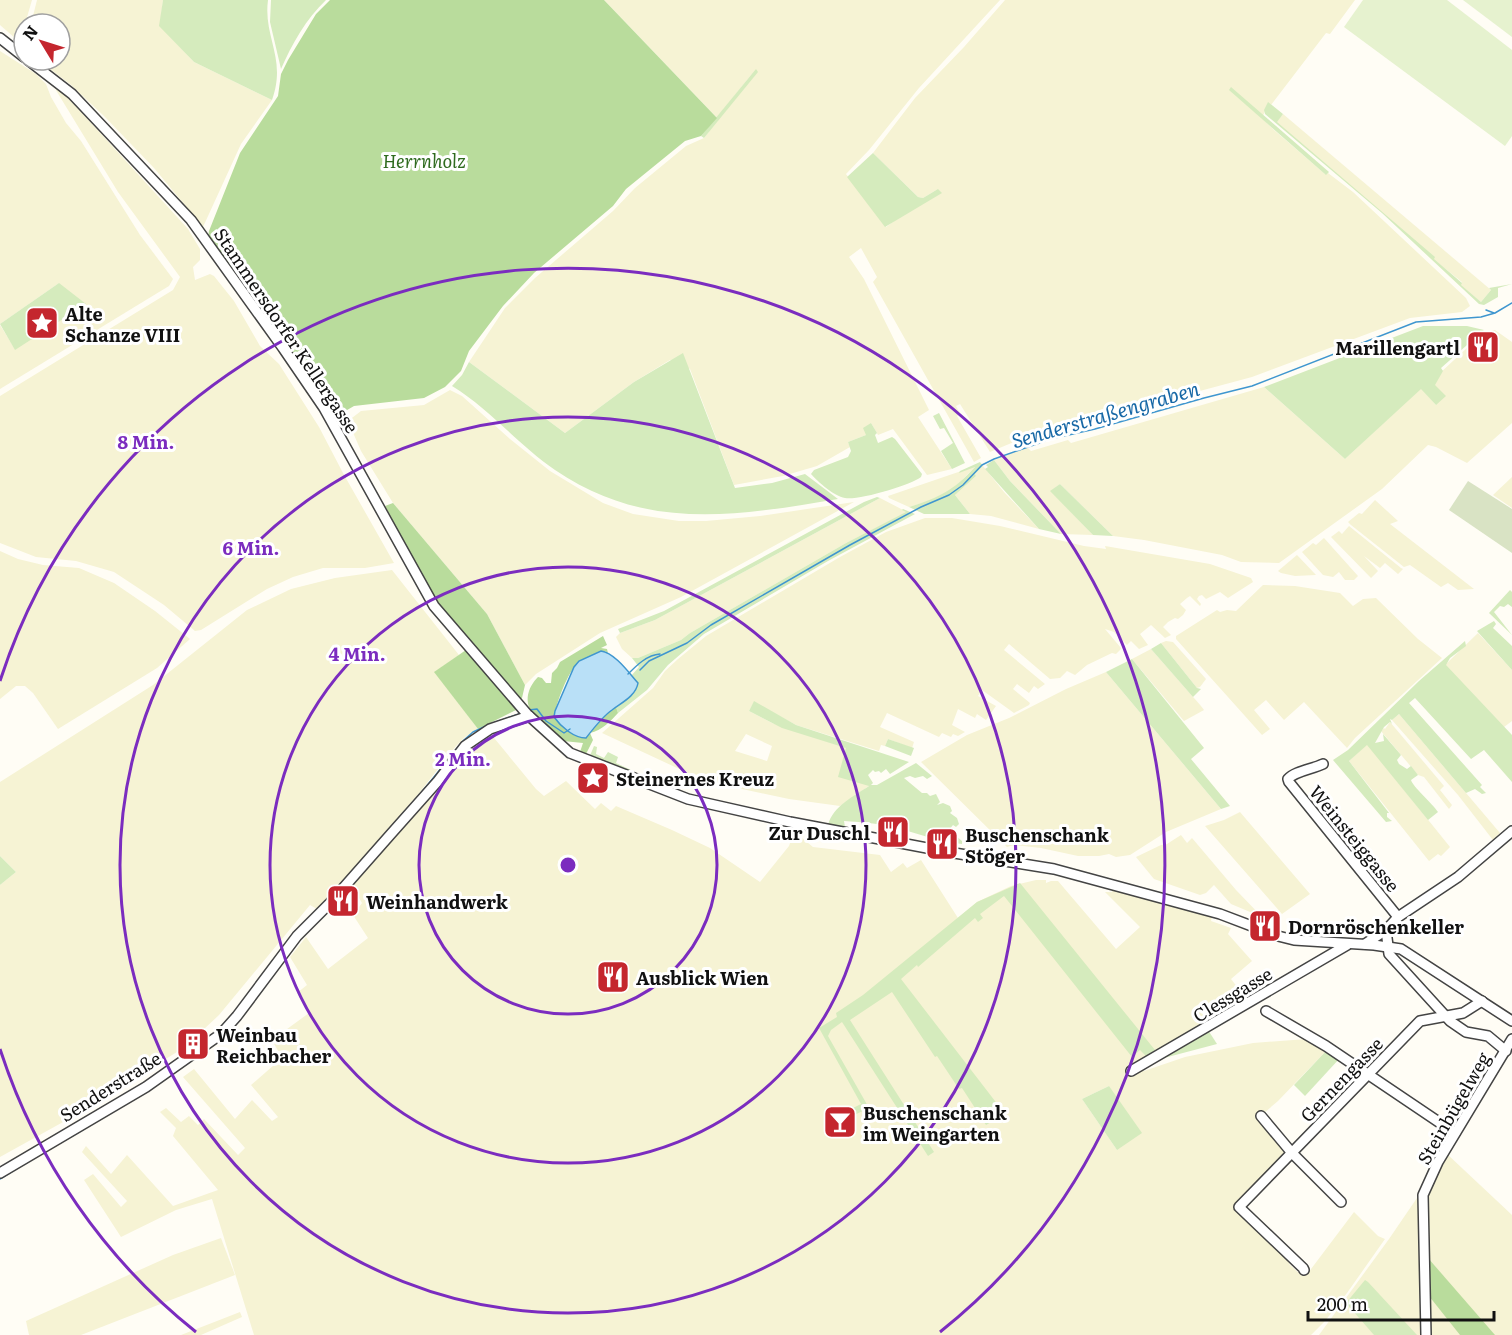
<svg xmlns="http://www.w3.org/2000/svg" width="1512" height="1335" viewBox="0 0 1512 1335" font-family="Literata,serif">
<style>
.farmland{fill:#f6f3d4;fill-rule:evenodd}
.green{fill:#d5ebbd}
.forest{fill:#b9dc9c}
.cemetery{fill:#d9e3c4}
.pitch{fill:#e6f2cf}
.water{fill:#b9e0f7;stroke:#3f96cf;stroke-width:1.5}
.lines{fill:none;stroke-linecap:round;stroke-linejoin:round}
.stream{stroke:#3f96cf;stroke-width:1.5}
.minor-casing{stroke:#444;stroke-width:12}
.minor{stroke:#fff;stroke-width:9}
.ring{fill:none;stroke:#7b2cbf;stroke-width:3}
.labels{text-anchor:middle;dominant-baseline:central;stroke-width:6;stroke-linejoin:round;paint-order:stroke}
.park-label{font-size:18px;font-style:italic;fill:#2f6b1f;stroke:#fff}
.poi-label{font-size:18px;font-weight:bold;fill:#111;stroke:#fff;text-anchor:start}
.street-label{font-size:18px;fill:#111;stroke:#fff}
.water-label{font-size:20px;font-style:italic;fill:#1768a6;stroke:#fff}
.centre{fill:#7b2cbf;stroke:#fff;stroke-width:3}
.ring-label{font-size:18px;text-anchor:middle;font-weight:bold;fill:#7b2cbf;stroke:#fff;stroke-width:6;stroke-linejoin:round;paint-order:stroke}
</style>
<rect width="100%" height="100%" fill="#fffdf5"/>
<!-- farmland -->
<g class="farmland">
<path d="M 0,0 L 32,0 L 21,38 L 15,38 L 0,25 Z"/>
<path d="M 37,0 L 163,0 L 160,26 L 194,62 L 272,100 L 241,144 L 203,227 L 154,168 L 105,117 L 71,85 L 38,60 L 60,60 L 60,24 L 31,24 Z"/>
<path d="M 604,0 L 1000,0 L 919,88 L 869,150 L 846,174 L 886,227 L 938,189 L 923,198 L 918,197 L 873,153 L 915,98 L 964,47 L 1005,0 L 1355,0 L 1330,34 L 1326,33 L 1271,105 L 1268,103 L 1263,116 L 1231,88 L 1274,130 L 1325,174 L 1328,173 L 1353,192 L 1466,298 L 1470,306 L 1462,312 L 1410,318 L 1252,377 L 1021,439 L 990,452 L 960,404 L 956,406 L 960,414 L 957,416 L 981,458 L 974,462 L 873,282 L 877,277 L 861,248 L 849,257 L 864,279 L 929,410 L 918,417 L 952,469 L 927,475 L 893,429 L 878,435 L 871,423 L 866,435 L 848,442 L 850,447 L 817,466 L 783,476 L 734,485 L 690,369 L 670,360 L 634,382 L 565,433 L 469,362 L 505,308 L 535,278 L 613,211 L 635,188 L 686,146 L 704,138 L 755,70 L 717,118 Z"/>
<path d="M 0,51 L 36,74 L 46,84 L 51,97 L 66,123 L 81,141 L 140,235 L 173,279 L 169,286 L 164,289 L 0,389 L 0,325 L 15,349 L 59,283 L 0,324 Z"/>
<path d="M 54,87 L 62,91 L 188,229 L 200,249 L 200,260 L 193,267 L 195,280 L 210,274 L 214,276 L 234,301 L 260,346 L 279,364 L 319,427 L 343,473 L 394,563 L 365,568 L 323,568 L 293,577 L 267,589 L 201,630 L 195,631 L 164,605 L 114,572 L 76,561 L 36,557 L 0,543 L 0,396 L 173,290 L 180,277 L 118,192 Z"/>
<path d="M 1283,114 L 1491,290 L 1481,302 L 1460,285 L 1462,282 L 1433,259 L 1434,257 L 1276,122 Z"/>
<path d="M 1495,330 L 1512,342 L 1512,423 L 1467,463 L 1436,447 L 1428,445 L 1382,489 L 1279,563 L 1241,562 L 1222,555 L 1144,540 L 1113,536 L 1060,484 L 1051,491 L 1093,535 L 1061,534 L 1010,481 L 994,460 L 1027,447 L 1031,451 L 1068,440 L 1071,443 L 1264,387 L 1345,459 L 1421,388 L 1436,405 L 1434,385 L 1439,374 L 1483,333 Z"/>
<path d="M 450,390 L 462,396 L 510,439 L 550,471 L 603,503 L 633,514 L 679,521 L 706,521 L 760,516 L 854,502 L 681,597 L 600,633 L 536,674 L 525,685 L 487,614 L 393,503 L 361,451 L 348,421 L 361,411 L 424,405 Z"/>
<path d="M 976,466 L 955,487 L 938,498 L 909,507 L 889,498 L 888,496 L 891,495 Z"/>
<path d="M 983,466 L 1004,492 L 1039,529 L 991,516 L 970,514 L 955,495 L 976,476 L 975,474 Z"/>
<path d="M 1512,477 L 1512,508 L 1493,495 Z"/>
<path d="M 880,498 L 907,512 L 846,543 L 690,633 L 681,640 L 638,658 L 632,658 L 622,649 L 616,637 L 620,633 L 655,620 Z"/>
<path d="M 1375,500 L 1398,521 L 1390,524 L 1474,589 L 1458,590 L 1448,583 L 1441,587 L 1410,565 L 1404,567 L 1351,525 L 1348,522 L 1359,513 L 1362,514 Z"/>
<path d="M 925,518 L 952,518 L 1000,526 L 1084,546 L 1106,549 L 1105,546 L 1210,564 L 1251,578 L 1253,582 L 1228,598 L 1220,592 L 1206,599 L 1202,595 L 1199,596 L 1197,599 L 1201,604 L 1200,606 L 1190,596 L 1187,598 L 1180,604 L 1186,610 L 1183,615 L 1178,619 L 1175,618 L 1168,622 L 1163,627 L 1171,635 L 1165,638 L 1151,625 L 1140,634 L 1148,645 L 1139,649 L 1131,641 L 1127,645 L 1114,632 L 1105,629 L 1121,648 L 1120,650 L 1116,654 L 1112,653 L 1087,665 L 1075,675 L 1067,671 L 1060,678 L 1050,679 L 1009,644 L 1004,650 L 1045,684 L 1038,689 L 1034,686 L 1029,693 L 1017,684 L 1013,689 L 1030,703 L 1029,705 L 1014,713 L 982,690 L 978,696 L 996,706 L 986,720 L 977,714 L 975,718 L 958,709 L 952,725 L 965,732 L 958,736 L 953,734 L 951,737 L 942,733 L 939,737 L 887,713 L 880,727 L 914,742 L 912,748 L 888,739 L 885,746 L 881,745 L 879,751 L 796,725 L 754,702 L 749,711 L 772,723 L 847,748 L 869,786 L 840,806 L 789,799 L 705,781 L 602,733 L 653,688 L 665,671 L 678,659 L 706,636 L 840,557 L 886,532 ZM 746,734 L 772,746 L 767,761 L 735,751 Z"/>
<path d="M 1349,526 L 1401,568 L 1403,569 L 1398,574 L 1385,563 L 1380,568 L 1364,556 L 1378,571 L 1371,578 L 1331,537 L 1339,531 L 1342,534 Z"/>
<path d="M 1324,538 L 1358,576 L 1354,580 L 1345,580 L 1339,572 L 1333,577 L 1323,575 L 1302,552 L 1313,543 L 1316,545 Z"/>
<path d="M 0,551 L 18,559 L 43,565 L 79,568 L 114,583 L 155,611 L 190,639 L 157,668 L 58,729 L 33,693 L 25,686 L 16,686 L 0,699 Z"/>
<path d="M 1297,555 L 1316,575 L 1295,576 L 1281,573 L 1278,571 Z"/>
<path d="M 392,570 L 459,655 L 435,672 L 478,729 L 465,737 L 456,746 L 420,792 L 331,894 L 317,909 L 310,905 L 219,1015 L 185,1047 L 135,1078 L 128,1086 L 0,1157 L 0,885 L 16,872 L 0,856 L 0,782 L 153,685 L 247,610 L 291,589 L 335,578 Z"/>
<path d="M 1263,585 L 1295,586 L 1340,593 L 1353,606 L 1363,599 L 1376,598 L 1418,639 L 1442,658 L 1355,738 L 1347,748 L 1304,702 L 1284,720 L 1266,700 L 1254,710 L 1270,729 L 1262,735 L 1176,639 L 1176,636 L 1217,610 L 1220,612 L 1227,610 L 1236,611 Z"/>
<path d="M 1478,633 L 1512,670 L 1512,721 L 1504,727 L 1445,665 Z"/>
<path d="M 1166,641 L 1173,642 L 1206,679 L 1200,687 L 1197,688 L 1161,643 Z"/>
<path d="M 1151,649 L 1201,706 L 1204,710 L 1184,721 L 1132,659 Z"/>
<path d="M 1106,672 L 1221,809 L 1166,832 L 1130,855 L 1116,857 L 1109,854 L 1099,856 L 1078,856 L 1041,848 L 1014,845 L 1007,847 L 921,762 L 967,735 L 1009,718 L 1066,689 Z"/>
<path d="M 1399,714 L 1500,833 L 1493,840 L 1458,795 L 1392,720 Z"/>
<path d="M 1390,722 L 1444,786 L 1440,790 L 1452,805 L 1449,809 L 1424,777 L 1418,775 L 1381,731 L 1384,728 L 1385,729 Z"/>
<path d="M 490,733 L 536,789 L 544,796 L 566,781 L 595,809 L 601,803 L 611,811 L 616,806 L 672,830 L 710,848 L 760,882 L 789,846 L 793,834 L 802,838 L 813,847 L 880,855 L 891,872 L 903,863 L 907,868 L 921,860 L 958,918 L 977,902 L 1011,886 L 1036,880 L 1046,880 L 1046,883 L 1051,881 L 1058,881 L 1116,949 L 1140,927 L 1105,892 L 1112,892 L 1112,889 L 1212,917 L 1211,921 L 1231,928 L 1228,934 L 1252,961 L 1231,979 L 1245,997 L 1137,1065 L 1144,1071 L 1185,1057 L 1253,1043 L 1307,1039 L 1327,1050 L 1278,1101 L 1257,1119 L 1287,1154 L 1234,1206 L 1292,1260 L 1289,1264 L 1302,1276 L 1308,1273 L 1354,1212 L 1378,1236 L 1385,1239 L 1347,1293 L 1325,1321 L 1311,1335 L 254,1335 L 212,1199 L 176,1210 L 121,1237 L 84,1180 L 93,1174 L 121,1207 L 127,1201 L 82,1152 L 86,1146 L 111,1174 L 127,1155 L 173,1206 L 218,1190 L 173,1136 L 176,1128 L 160,1112 L 166,1108 L 181,1122 L 189,1116 L 198,1125 L 204,1119 L 238,1155 L 245,1148 L 183,1077 L 194,1069 L 235,1119 L 252,1100 L 272,1121 L 278,1117 L 251,1085 L 282,1058 L 272,1040 L 309,1013 L 297,993 L 307,985 L 290,957 L 306,937 L 328,969 L 368,938 L 353,915 L 362,903 L 350,883 L 472,744 ZM 1109,1086 L 1117,1150 L 1082,1099 Z"/>
<path d="M 1367,744 L 1450,847 L 1441,856 L 1438,854 L 1429,861 L 1349,761 Z"/>
<path d="M 1240,812 L 1310,894 L 1282,914 L 1205,826 L 1224,820 Z"/>
<path d="M 1181,835 L 1187,843 L 1192,838 L 1236,890 L 1262,917 L 1231,904 L 1214,885 L 1206,893 L 1200,895 L 1154,879 L 1136,857 L 1161,845 L 1167,844 Z"/>
<path d="M 1447,1154 L 1512,1215 L 1512,1335 L 1319,1335 L 1389,1239 Z"/>
<path d="M 221,1238 L 235,1275 L 81,1335 L 29,1335 L 26,1321 L 173,1255 Z"/>
<path d="M 240,1312 L 242,1317 L 201,1335 L 181,1335 Z"/>
</g>
<!-- green -->
<g class="green">
<path d="M 163,0 L 268,0 C 263,38 287,58 272,100 L 194,62 L 159,26 Z"/>
<path d="M 271,0 L 326,0 C 306,19 292,44 281,69 L 270,22 Z"/>
<path d="M 756,69 L 758,72 L 704,138 L 701,136 Z"/>
<path d="M 1231,87 L 1329,172 L 1326,175 L 1229,90 Z"/>
<path d="M 1268,102 L 1283,114 L 1277,122 L 1435,257 L 1434,259 L 1462,283 L 1461,285 L 1481,302 L 1491,290 L 1489,288 L 1512,284 L 1498,288 L 1498,297 L 1484,305 L 1479,304 L 1382,213 L 1265,114 L 1264,110 Z"/>
<path d="M 873,153 L 918,197 L 923,198 L 938,189 L 942,193 L 885,227 L 847,177 Z"/>
<path d="M 59,283 L 86,304 L 15,350 L 0,324 Z"/>
<path d="M 1423,326 L 1467,326 L 1484,330 L 1441,368 L 1443,371 L 1435,385 L 1446,396 L 1436,405 L 1421,389 L 1345,459 L 1264,387 Z"/>
<path d="M 683,353 L 735,488 L 772,483 L 805,474 L 838,499 C 737,516 646,532 555,470 C 518,445 490,409 452,386 L 462,375 L 469,362 L 565,433 L 634,382 Z"/>
<path d="M 939,413 L 965,463 L 952,469 L 941,451 L 953,443 L 944,428 L 940,429 L 933,416 Z"/>
<path d="M 871,423 L 877,433 L 875,435 L 878,443 L 892,437 L 895,439 L 922,474 L 921,477 C 911,485 857,501 845,498 C 834,496 818,482 811,474 L 814,470 L 848,457 L 851,451 L 848,442 L 866,435 L 863,428 Z"/>
<path d="M 994,460 L 1010,481 L 1061,534 L 1039,529 L 985,469 L 988,467 L 986,465 Z"/>
<path d="M 980,462 L 983,466 L 975,474 L 976,476 L 955,495 L 970,514 L 924,514 L 909,507 C 940,497 953,491 975,467 L 959,473 L 960,471 Z"/>
<path d="M 1060,484 L 1113,536 L 1093,535 L 1050,491 Z"/>
<path d="M 877,497 L 880,498 L 655,620 L 620,633 L 618,629 L 664,611 L 864,502 Z"/>
<path d="M 903,509 L 915,514 L 828,561 L 704,634 L 668,665 L 647,690 L 618,713 L 616,707 C 625,700 636,695 638,683 L 631,676 L 639,667 L 632,658 L 638,658 L 681,640 L 690,633 L 846,543 L 906,512 L 902,510 Z"/>
<path d="M 1510,590 L 1512,592 L 1512,607 L 1508,604 L 1504,607 L 1500,606 L 1494,612 L 1512,635 L 1489,613 Z"/>
<path d="M 1494,621 L 1496,624 L 1493,628 L 1512,646 L 1512,670 L 1477,631 Z"/>
<path d="M 1465,641 L 1466,646 L 1450,658 L 1446,665 L 1512,735 L 1512,782 L 1484,750 L 1471,759 L 1415,698 L 1409,703 L 1482,785 L 1480,787 L 1486,793 L 1482,794 L 1475,789 L 1466,793 L 1399,714 L 1392,720 L 1390,719 L 1392,724 L 1390,722 L 1384,727 L 1375,743 L 1384,741 L 1383,734 L 1401,755 L 1397,760 L 1399,764 L 1407,769 L 1411,766 L 1418,775 L 1411,780 C 1413,787 1432,803 1438,812 L 1428,820 L 1367,745 L 1349,761 L 1389,813 L 1387,813 L 1387,817 L 1392,821 L 1386,822 L 1333,760 L 1348,750 L 1419,681 Z"/>
<path d="M 1161,643 L 1197,688 L 1201,689 L 1193,697 L 1151,649 Z"/>
<path d="M 1132,659 L 1204,748 L 1191,759 L 1230,806 L 1221,809 L 1106,672 Z"/>
<path d="M 754,701 L 796,725 L 909,762 L 890,774 L 886,769 L 881,773 L 879,771 L 875,772 L 873,770 L 868,775 L 873,783 L 871,785 L 877,785 L 916,763 L 932,776 L 927,779 L 923,776 L 915,778 L 910,776 L 904,778 L 922,793 L 927,793 L 930,796 L 936,794 L 940,802 L 937,805 L 943,803 L 950,806 L 952,811 L 950,813 L 957,818 L 959,824 L 956,827 L 953,825 L 949,830 L 962,841 L 962,844 C 941,842 921,835 901,829 C 883,824 863,822 844,821 L 845,827 L 839,828 L 828,825 C 833,806 854,796 869,786 L 838,777 L 846,748 L 782,728 L 749,711 Z"/>
<path d="M 888,739 L 914,748 L 911,756 L 885,746 Z"/>
<path d="M 594,746 L 597,747 L 596,754 L 604,758 L 608,752 L 618,757 L 616,763 L 631,770 L 630,773 L 589,758 Z"/>
<path d="M 0,856 L 16,872 L 0,885 Z"/>
<path d="M 1020,883 L 1155,1050 L 1146,1056 L 1140,1050 L 1132,1057 L 1004,896 L 980,914 L 983,918 L 978,922 L 975,918 L 918,967 L 917,965 L 901,979 L 1005,1114 L 986,1125 L 962,1088 L 959,1089 L 937,1056 L 935,1057 L 892,992 L 850,1020 L 934,1152 L 928,1156 L 842,1022 L 831,1030 L 828,1036 L 869,1108 L 846,1119 L 843,1113 L 861,1104 L 819,1028 L 837,1017 L 836,1013 L 863,995 L 977,902 Z"/>
<path d="M 1208,1030 L 1217,1044 L 1164,1058 L 1163,1056 Z"/>
<path d="M 1327,1050 L 1340,1058 L 1305,1096 L 1294,1085 Z"/>
<path d="M 1109,1086 L 1142,1133 L 1117,1150 L 1082,1099 Z"/>
<path d="M 1365,1280 L 1368,1282 L 1417,1335 L 1374,1335 L 1346,1303 Z"/>
</g>
<!-- forest -->
<g class="forest">
<path d="M 330,0 L 604,0 L 717,118 L 701,136 L 685,141 L 626,189 L 613,206 L 534,273 L 503,306 L 469,351 L 461,371 L 445,387 L 424,398 L 354,406 L 342,413 L 336,412 L 208,237 L 209,231 L 240,153 L 278,96 L 281,74 L 288,60 L 316,14 Z"/>
<path d="M 393,503 L 487,614 L 525,685 L 522,698 L 521,699 L 458,629 L 434,599 L 385,506 Z"/>
<path d="M 603,636 L 607,645 L 601,648 L 607,649 L 608,653 L 605,651 C 597,655 584,657 578,663 C 568,671 556,704 554,717 C 561,727 573,737 586,738 L 610,710 L 616,707 L 618,713 C 610,722 602,730 590,733 L 593,740 L 586,754 L 580,752 L 583,743 L 563,741 L 531,711 C 524,699 529,686 538,677 L 542,678 L 546,683 L 551,683 L 552,673 L 557,668 L 560,662 Z"/>
<path d="M 466,650 L 518,709 L 478,729 L 434,672 Z"/>
<path d="M 1428,1258 L 1495,1335 L 1460,1335 L 1429,1296 Z"/>
</g>
<!-- cemetery -->
<path class="cemetery" d="M 1468,481 L 1512,509 L 1512,553 L 1449,510 Z"/>
<!-- pitch -->
<g class="pitch">
<path d="M 1363,0 L 1447,0 L 1512,50 L 1512,136 L 1505,146 L 1344,27 Z"/>
<path d="M 1463,0 L 1512,0 L 1512,37 Z"/>
</g>
<!-- water -->
<path class="water" d="M 601,651 C 615,653 629,673 638,683 C 636,696 621,703 612,710 C 603,716 593,729 586,738 C 574,738 561,727 554,717 L 555,711 L 574,667 L 579,661 Z"/>
<g class="lines">
<!-- stream -->
<g class="stream">
<path d="M 1486,310 L 1494,313"/>
<path d="M 640,670 L 649,661 L 687,643 L 711,625 L 850,545 L 921,507 L 949,495 L 963,485 L 982,465 L 994,459 L 1051,439 L 1095,429 L 1204,398 L 1252,386 L 1416,322 L 1481,317 L 1495,313 L 1512,303"/>
<path d="M 628,674 C 637,665 647,655 660,654"/>
<path d="M 529,710 L 537,709 L 546,721 L 564,733 L 570,729"/>
<path d="M 493,723 L 522,713"/>
<path d="M 530,723 L 551,742"/>
<path d="M 417,798 L 464,740 L 473,732 L 488,725"/>
<path d="M 358,865 L 406,810"/>
<path d="M 65,1140 L 84,1129"/>
<path d="M 0,1179 L 22,1165"/>
</g>
<!-- minor casing -->
<g class="minor-casing">
<g id="minor">
<path d="M 0,38 L 24,57"/>
<path d="M 28,60 L 72,94 L 191,220 L 283,348 L 324,408 L 434,606 L 527,714 L 570,753 L 688,799 L 790,822 L 948,852 L 1054,869 L 1220,914 L 1278,936 L 1294,940 L 1374,945 L 1401,949 L 1512,1021"/>
<path d="M 1323,764 C 1313,769 1295,771 1288,779 L 1289,782 L 1398,917"/>
<path d="M 1386,930 L 1389,954 L 1450,1021 L 1466,1032 L 1488,1036 L 1506,1051"/>
<path d="M 1365,944 L 1386,930 L 1398,917 L 1458,877 L 1512,831"/>
<path d="M 1266,1011 L 1326,1046 L 1455,1133"/>
<path d="M 1131,1071 L 1347,945"/>
<path d="M 1261,1116 L 1292,1153 L 1341,1202"/>
<path d="M 0,1173 L 146,1087 L 221,1034 L 237,1016 L 297,936 L 330,903 L 390,835 L 438,781 L 465,746 L 490,729 L 529,716"/>
<path d="M 1304,1270 L 1303,1268 L 1239,1207 L 1420,1021 L 1463,1013 L 1482,1001"/>
<path d="M 1426,1335 L 1423,1195 L 1438,1162 L 1512,1039"/>
</g>
</g>
<!-- minor -->
<use href="#minor" class="minor"/>
</g>
<!-- distance rings -->
<g class="ring">
<circle cx="568" cy="865" r="149"/>
<circle cx="568" cy="865" r="298"/>
<circle cx="568" cy="865" r="448"/>
<path d="M196 1332A597 597 0 0 1 0 1049M0 681A597 597 0 1 1 940 1332"/>
</g>
<!-- icons -->
<defs>
<g id="sight-square" transform="scale(1.725)"><rect x="-9" y="-9" width="18" height="18" rx="4" fill="#c4262e" stroke="#fff"/><path d="M0-6L1.8-2.2L6-1.7L2.9 1.2L3.7 5.4L0 3.3L-3.7 5.4L-2.9 1.2L-6-1.7L-1.8-2.2Z" fill="#fff"/></g>
<g id="restaurant-square" transform="scale(1.725)"><rect x="-9" y="-9" width="18" height="18" rx="4" fill="#c4262e" stroke="#fff"/><path d="M-5-6h1v4h1v-4h1v4h1v-4h1v5L-1.5 .5V6h-2V.5L-5-1ZM5-6V6H3V1.5H1.5Q1.5-4 5-6Z" fill="#fff"/></g>
<g id="building-square" transform="scale(1.725)"><rect x="-9" y="-9" width="18" height="18" rx="4" fill="#c4262e" stroke="#fff"/><path d="M-4-6H4V6H1V3H-1V6H-4ZM-2.5-4.3h1.7v1.8h-1.7ZM.8-4.3h1.7v1.8H.8ZM-2.5-1h1.7V.8h-1.7ZM.8-1h1.7V.8H.8Z" fill="#fff"/></g>
<g id="bar-square" transform="scale(1.725)"><rect x="-9" y="-9" width="18" height="18" rx="4" fill="#c4262e" stroke="#fff"/><path d="M-6-5H6L.8 .8V4.5H3.5V6h-7V4.5H-.8V.8Z" fill="#fff"/></g>
</defs>
<g fill-rule="evenodd">
<use href="#sight-square" x="42" y="323"/>
<use href="#restaurant-square" x="1483" y="347"/>
<use href="#sight-square" x="593" y="778"/>
<use href="#restaurant-square" x="893" y="832"/>
<use href="#restaurant-square" x="942" y="844"/>
<use href="#restaurant-square" x="343" y="901"/>
<use href="#restaurant-square" x="1265" y="926"/>
<use href="#restaurant-square" x="613" y="977"/>
<use href="#building-square" x="193" y="1044"/>
<use href="#bar-square" x="840" y="1122"/>
</g>
<g class="labels">
<!-- park labels -->
<g class="park-label">
<text x="424" y="160">Herrnholz</text>
</g>
<!-- poi labels -->
<g class="poi-label">
<text x="65" y="313">Alte<tspan x="65" dy="21">Schanze VIII</tspan></text>
<text x="1460" y="347" text-anchor="end">Marillengartl</text>
<text x="616" y="778">Steinernes Kreuz</text>
<text x="870" y="832" text-anchor="end">Zur Duschl</text>
<text x="965" y="834">Buschenschank<tspan x="965" dy="21">Stöger</tspan></text>
<text x="366" y="901">Weinhandwerk</text>
<text x="1288" y="926">Dornröschenkeller</text>
<text x="636" y="977">Ausblick Wien</text>
<text x="216" y="1034">Weinbau<tspan x="216" dy="21">Reichbacher</tspan></text>
<text x="863" y="1112">Buschenschank<tspan x="863" dy="21">im Weingarten</tspan></text>
</g>
<!-- street labels -->
<g class="street-label">
<text transform="translate(287 330) rotate(56)">Stammersdorfer Kellergasse</text>
<text transform="translate(1355 838) rotate(51)">Weinsteiggasse</text>
<text transform="translate(1232 994) rotate(-31)">Clessgasse</text>
<text transform="translate(1341 1079) rotate(-46)">Gernengasse</text>
<text transform="translate(110 1086) rotate(-32)">Senderstraße</text>
<text transform="translate(1453 1108) rotate(-60)">Steinbügelweg</text>
</g>
<!-- water labels -->
<g class="water-label">
<text transform="translate(1105 413) rotate(-16)">Senderstraßengraben</text>
</g>
</g>
<circle cx="568" cy="865" r="9" class="centre"/>
<g class="ring-label">
<text x="146" y="449">8 Min.</text>
<text x="251" y="555">6 Min.</text>
<text x="357" y="661">4 Min.</text>
<text x="463" y="766">2 Min.</text>
</g>
<!-- north arrow -->
<g transform="translate(42 42) rotate(308)"><circle r="28" fill="#ffffff" stroke="#a0a0a0" stroke-width="1.5"/>
<path d="M0-4.5L10 22L0 15L-10 22Z" fill="#c4262e"/>
<text y="-9" font-size="16" font-weight="bold" text-anchor="middle" fill="#111111">N</text>
</g>
<!-- scale -->
<path d="M1308 1311v9h186v-9" fill="none" stroke="#111111" stroke-width="3"/>
<text x="1317" y="1311" font-size="18" fill="#111111" stroke="#ffffff" stroke-width="4.5" paint-order="stroke">200 m</text>
</svg>
